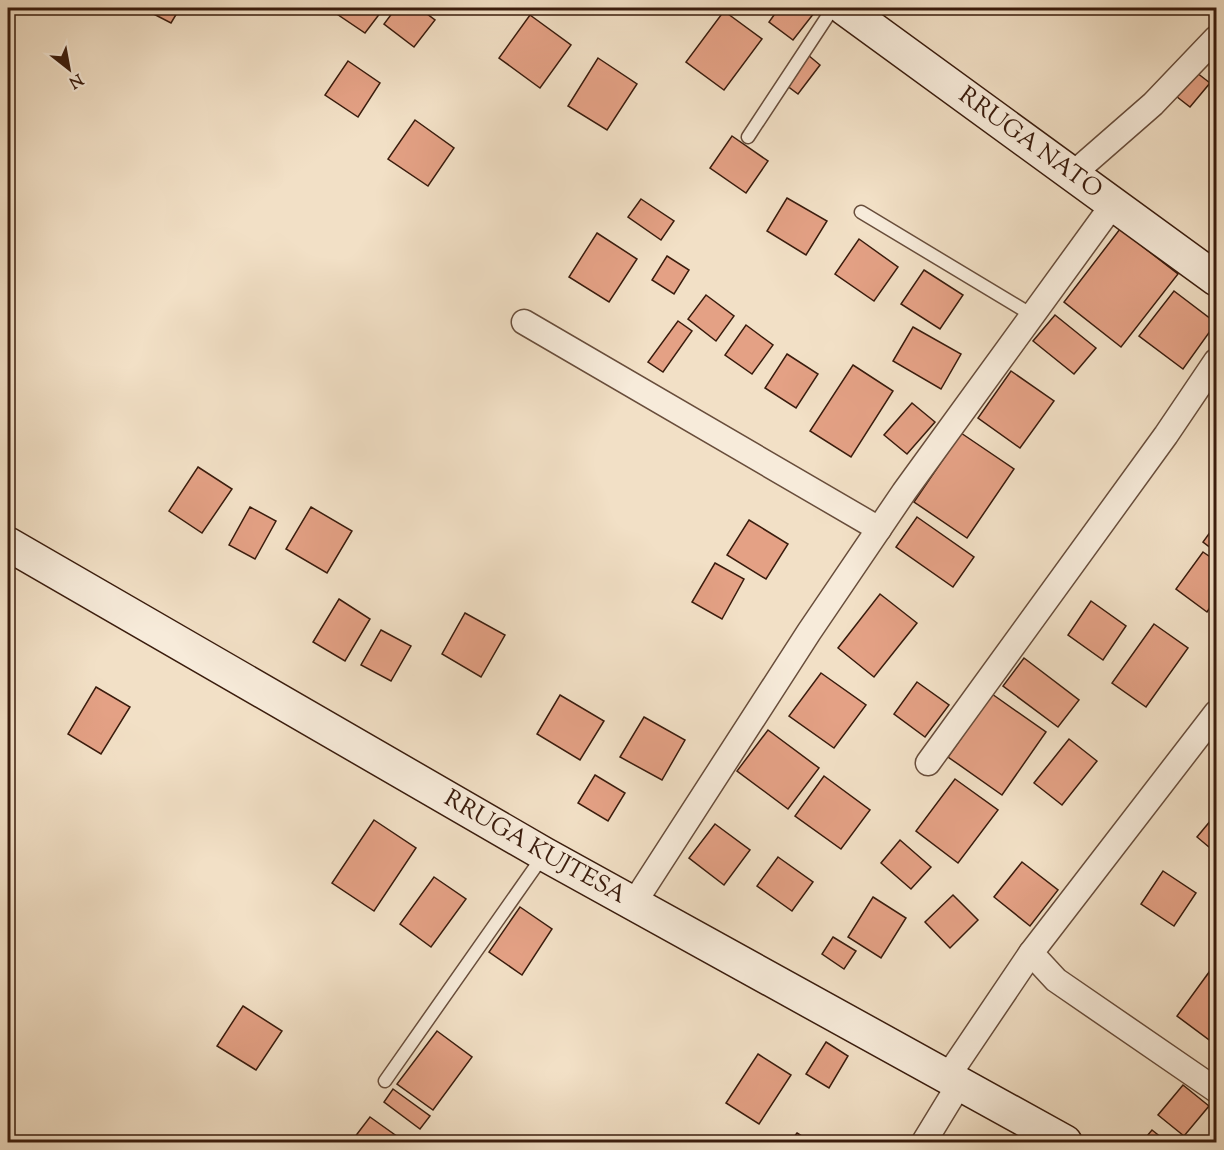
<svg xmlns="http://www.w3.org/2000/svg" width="1224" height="1150" viewBox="0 0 1224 1150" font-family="'Sorts Mill Goudy',serif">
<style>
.building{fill:#e4a185;stroke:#3a1c0d;stroke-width:1.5}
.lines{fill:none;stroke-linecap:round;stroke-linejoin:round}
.lane-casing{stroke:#684d3b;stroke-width:15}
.street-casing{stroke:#684d3b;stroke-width:27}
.secondary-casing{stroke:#3a1c0d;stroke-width:36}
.lane{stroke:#f7ebda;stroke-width:12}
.street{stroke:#f7ebda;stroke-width:24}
.secondary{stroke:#f7ebda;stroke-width:33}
.labels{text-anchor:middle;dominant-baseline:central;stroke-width:6;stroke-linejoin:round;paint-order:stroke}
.street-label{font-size:24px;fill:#3a1c0d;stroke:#f7ebda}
</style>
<rect width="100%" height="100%" fill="#f2e0c6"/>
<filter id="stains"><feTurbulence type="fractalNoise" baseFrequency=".00333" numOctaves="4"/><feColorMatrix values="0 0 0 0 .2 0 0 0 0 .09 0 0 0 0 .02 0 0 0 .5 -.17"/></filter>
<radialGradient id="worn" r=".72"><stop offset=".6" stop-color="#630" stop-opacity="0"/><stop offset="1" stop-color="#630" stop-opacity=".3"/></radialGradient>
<!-- building -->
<g class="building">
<path d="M 142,8 L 180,8 L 171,23 Z"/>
<path d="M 328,8 L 384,8 L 365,33 Z"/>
<path d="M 396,8 L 419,8 L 435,20 L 414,47 L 384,24 Z"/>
<path d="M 779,8 L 818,8 L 793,40 L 769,22 Z"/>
<path d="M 724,11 L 762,39 L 724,90 L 686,62 Z"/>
<path d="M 530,15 L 571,45 L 540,88 L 499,58 Z"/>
<path d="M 808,55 L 820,65 L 798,94 L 786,85 Z"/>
<path d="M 598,58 L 637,84 L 607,130 L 568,106 Z"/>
<path d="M 348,61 L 380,83 L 358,117 L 325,95 Z"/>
<path d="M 1192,69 L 1210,83 L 1190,107 L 1172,93 Z"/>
<path d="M 415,120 L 454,148 L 428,186 L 388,159 Z"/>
<path d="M 732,136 L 768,161 L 746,193 L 710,168 Z"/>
<path d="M 787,198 L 827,221 L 806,255 L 767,231 Z"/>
<path d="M 641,199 L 674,221 L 661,240 L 628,217 Z"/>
<path d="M 1120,229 L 1178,274 L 1121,347 L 1064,302 Z"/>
<path d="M 597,233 L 637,259 L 609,302 L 569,277 Z"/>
<path d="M 859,239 L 898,267 L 874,301 L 835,274 Z"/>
<path d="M 667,256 L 689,270 L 674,294 L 652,280 Z"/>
<path d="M 924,270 L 963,295 L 940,329 L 901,304 Z"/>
<path d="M 1174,291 L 1216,323 L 1183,369 L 1139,336 Z"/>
<path d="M 706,295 L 734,316 L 716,341 L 688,319 Z"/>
<path d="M 1055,315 L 1096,348 L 1074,374 L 1033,341 Z"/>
<path d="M 678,321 L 692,331 L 663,372 L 648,362 Z"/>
<path d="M 746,325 L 773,345 L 752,374 L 725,355 Z"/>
<path d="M 913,327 L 961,354 L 941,389 L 893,361 Z"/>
<path d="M 787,354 L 818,374 L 796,408 L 765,388 Z"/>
<path d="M 853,365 L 893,391 L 851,457 L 810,431 Z"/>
<path d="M 1011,371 L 1054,401 L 1020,448 L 978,418 Z"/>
<path d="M 912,403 L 935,422 L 907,454 L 884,435 Z"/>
<path d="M 961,433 L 1014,469 L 967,538 L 914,502 Z"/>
<path d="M 198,467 L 232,489 L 202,533 L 169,511 Z"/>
<path d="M 250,507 L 276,521 L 255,559 L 229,545 Z"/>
<path d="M 311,507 L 352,531 L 327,573 L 286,549 Z"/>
<path d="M 917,517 L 974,557 L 953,587 L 896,547 Z"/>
<path d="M 749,520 L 788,544 L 766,579 L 727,555 Z"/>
<path d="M 1216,524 L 1216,552 L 1203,542 Z"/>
<path d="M 1203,552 L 1216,561 L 1216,599 L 1207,612 L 1176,589 Z"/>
<path d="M 715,563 L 744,579 L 722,619 L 692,602 Z"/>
<path d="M 880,594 L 917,623 L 874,677 L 838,648 Z"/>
<path d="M 339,599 L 370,619 L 345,661 L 313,642 Z"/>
<path d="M 1091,601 L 1126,626 L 1103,660 L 1068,635 Z"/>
<path d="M 465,613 L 505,635 L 481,677 L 442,654 Z"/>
<path d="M 1154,624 L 1188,648 L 1146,707 L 1112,683 Z"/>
<path d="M 381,630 L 411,646 L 391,681 L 361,665 Z"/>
<path d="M 1024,658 L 1079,700 L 1058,727 L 1003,686 Z"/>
<path d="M 821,673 L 866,705 L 834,748 L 789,716 Z"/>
<path d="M 917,682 L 949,705 L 925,737 L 894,714 Z"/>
<path d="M 96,687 L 130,707 L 101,754 L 68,734 Z"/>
<path d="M 992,694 L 1046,732 L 1002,795 L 948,757 Z"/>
<path d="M 560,695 L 604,721 L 580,760 L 537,734 Z"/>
<path d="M 644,717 L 685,740 L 662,780 L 620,757 Z"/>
<path d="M 768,730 L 819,768 L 788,809 L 737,771 Z"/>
<path d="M 1069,739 L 1097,761 L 1062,805 L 1034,783 Z"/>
<path d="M 595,775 L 625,793 L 608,821 L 578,803 Z"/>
<path d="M 824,776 L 870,810 L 841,849 L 795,816 Z"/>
<path d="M 955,779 L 998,810 L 958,863 L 916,831 Z"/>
<path d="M 1216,814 L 1216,853 L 1197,837 Z"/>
<path d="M 374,820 L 416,848 L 374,911 L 332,883 Z"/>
<path d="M 715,824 L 750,850 L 724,885 L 689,858 Z"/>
<path d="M 900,840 L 931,867 L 911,889 L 881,863 Z"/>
<path d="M 778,857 L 813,882 L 792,911 L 757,886 Z"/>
<path d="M 1022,862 L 1058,890 L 1030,926 L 994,897 Z"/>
<path d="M 1163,871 L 1196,893 L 1174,926 L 1141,904 Z"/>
<path d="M 434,877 L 466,899 L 431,947 L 400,924 Z"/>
<path d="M 953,895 L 978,920 L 950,948 L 925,922 Z"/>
<path d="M 873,897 L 906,918 L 881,958 L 848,937 Z"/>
<path d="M 520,907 L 552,929 L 522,975 L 489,952 Z"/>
<path d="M 833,937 L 856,951 L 844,969 L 822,954 Z"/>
<path d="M 1215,964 L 1216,965 L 1216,1045 L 1177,1016 Z"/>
<path d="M 243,1006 L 282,1031 L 256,1070 L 217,1046 Z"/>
<path d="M 437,1031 L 472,1057 L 433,1110 L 397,1084 Z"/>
<path d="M 826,1042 L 848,1056 L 829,1088 L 806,1074 Z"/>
<path d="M 758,1054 L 791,1075 L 759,1124 L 726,1103 Z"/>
<path d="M 1183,1085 L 1209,1106 L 1184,1136 L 1158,1115 Z"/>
<path d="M 393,1089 L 430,1116 L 420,1129 L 384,1102 Z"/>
<path d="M 370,1117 L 405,1142 L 351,1142 Z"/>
<path d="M 1152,1130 L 1167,1142 L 1142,1142 Z"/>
<path d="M 797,1133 L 811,1142 L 790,1142 Z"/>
</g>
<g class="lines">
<!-- lane casing -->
<g class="lane-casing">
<g id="lane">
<path d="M 748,137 L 833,8"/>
<path d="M 861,212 L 1032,315"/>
<path d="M 385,1081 L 543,856"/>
</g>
</g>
<!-- street casing -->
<g class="street-casing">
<g id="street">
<path d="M 1074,173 L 1153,104 L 1216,38"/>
<path d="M 524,322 L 879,529"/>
<path d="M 1216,713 L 1031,953 L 1056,980 L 1216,1090"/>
<path d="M 928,763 L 1166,435 L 1216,361"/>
<path d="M 634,903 L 809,632 L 904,492 L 1114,203"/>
<path d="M 948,1076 L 1031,953"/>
<path d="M 924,1142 L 960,1083"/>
</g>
</g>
<!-- secondary casing -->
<g class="secondary-casing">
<g id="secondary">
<path id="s1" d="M 844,8 L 1216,279"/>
<path id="s2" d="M 8,544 L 544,854 L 1065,1142"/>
</g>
</g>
<!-- lane -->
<use href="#lane" class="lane"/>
<!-- street -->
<use href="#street" class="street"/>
<!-- secondary -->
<use href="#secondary" class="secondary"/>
</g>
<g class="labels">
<!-- street labels -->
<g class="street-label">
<text stroke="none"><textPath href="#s1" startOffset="230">RRUGA NATO</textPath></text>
<text stroke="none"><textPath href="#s2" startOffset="608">RRUGA KUJTESA</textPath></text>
</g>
</g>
<!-- margin -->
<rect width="1224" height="1150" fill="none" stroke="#f2e0c6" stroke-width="30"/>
<rect x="9" y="9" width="1206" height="1132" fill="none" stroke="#3a1c0d" stroke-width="3"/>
<rect x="15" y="15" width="1194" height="1120" fill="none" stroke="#3a1c0d" stroke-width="1.5"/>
<!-- north arrow -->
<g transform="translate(69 69) rotate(149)" stroke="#f7ebda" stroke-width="4.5" paint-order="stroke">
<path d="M0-4.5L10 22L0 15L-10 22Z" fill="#3a1c0d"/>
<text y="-9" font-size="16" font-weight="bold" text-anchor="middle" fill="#3a1c0d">N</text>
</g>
<rect width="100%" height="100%" filter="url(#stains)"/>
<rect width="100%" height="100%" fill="url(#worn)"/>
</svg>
